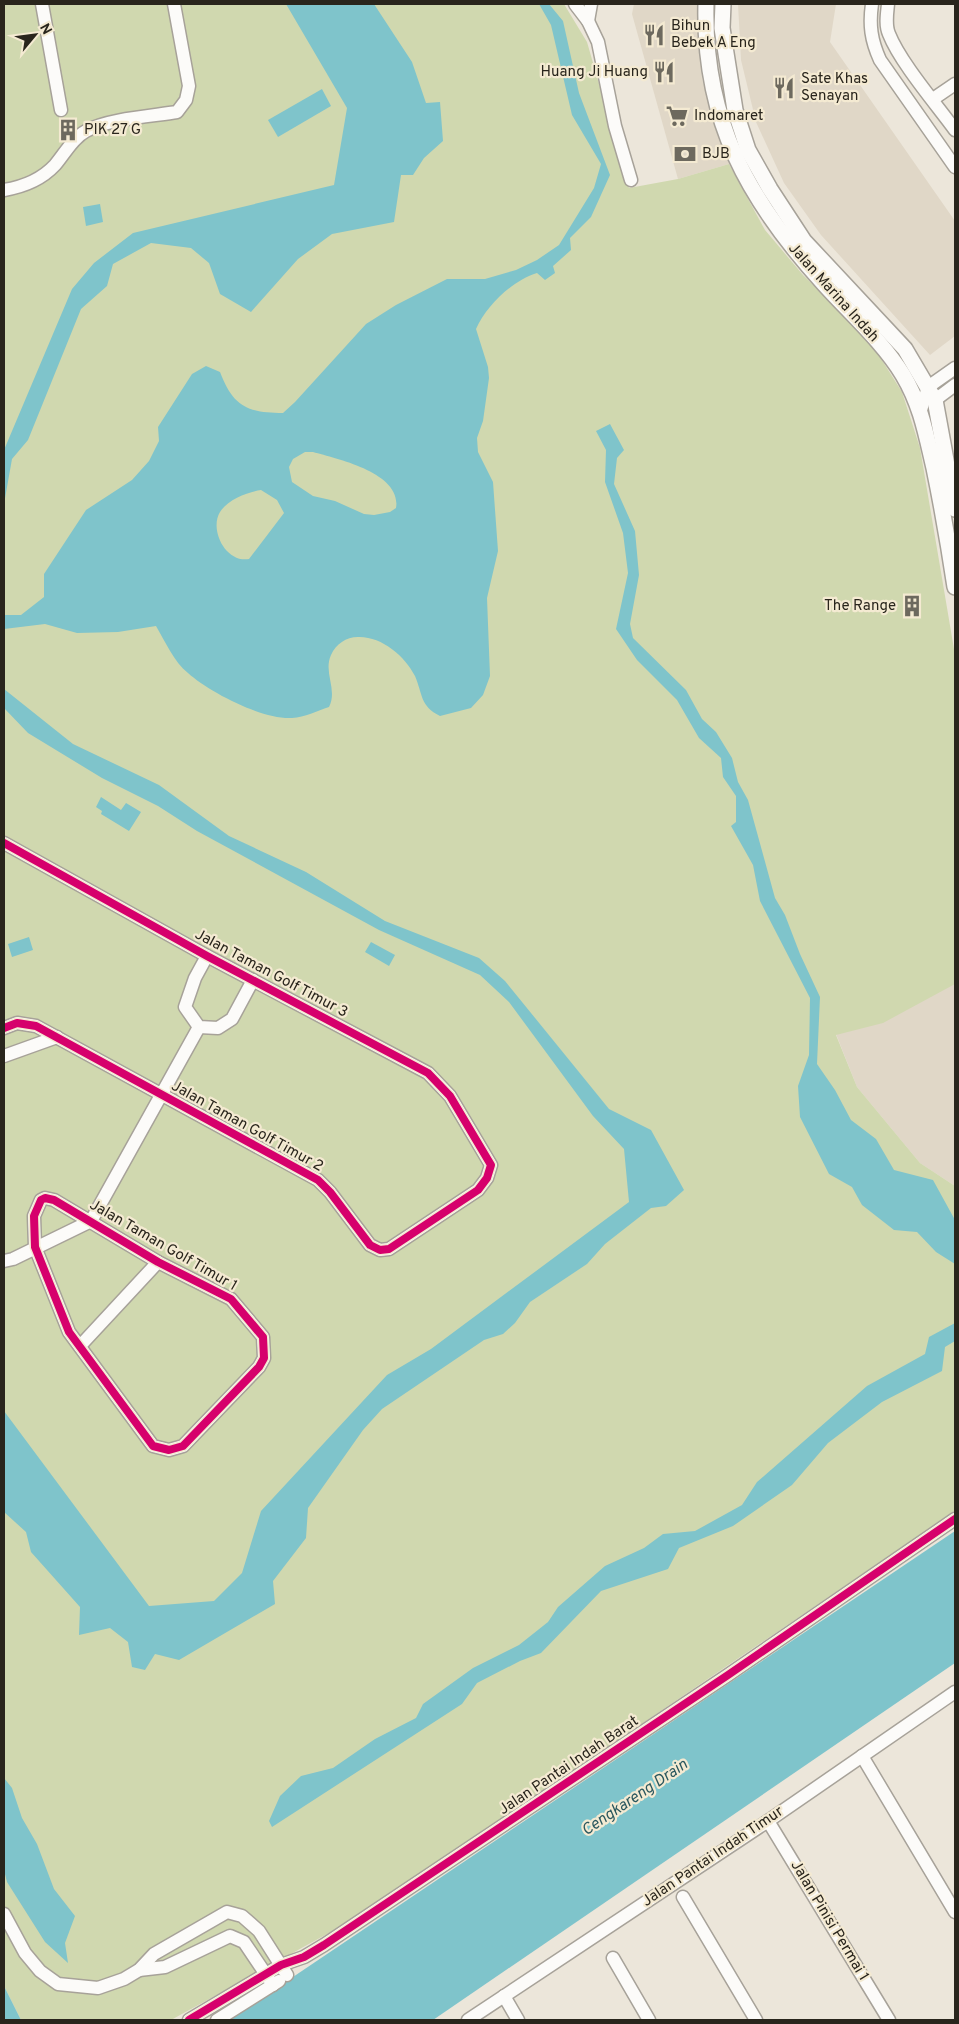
<svg xmlns="http://www.w3.org/2000/svg" width="959" height="2024" viewBox="0 0 959 2024" font-family="Overpass,sans-serif">
<style>
.commercial{fill:#e0d7c7}
.green{fill:#d0d8af}
.water{fill:#7fc4cb;fill-rule:evenodd}
.lines{fill:none;stroke-linecap:round;stroke-linejoin:round}
.minor-casing{stroke:#a7a299;stroke-width:15}
.major-casing{stroke:#a7a299;stroke-width:18}
.minor{stroke:#fcfbf9;stroke-width:12}
.major{stroke:#fcfbf9;stroke-width:15}
.cycleway-casing{stroke:#f4ead2;stroke-width:11}
.cycleway{stroke:#d6006c;stroke-width:8}
.labels{text-anchor:middle;dominant-baseline:central;stroke-width:4.5;stroke-linejoin:round;paint-order:stroke}
.poi-label{font-size:15px;fill:#29251c;stroke:#f4ead2;text-anchor:start}
.street-label{font-size:15px;fill:#29251c;stroke:#f4ead2}
.water-label{font-size:16px;font-style:italic;fill:#2a575e;stroke:#f4ead2}
</style>
<rect width="100%" height="100%" fill="#ece6da"/>
<!-- commercial -->
<g class="commercial">
<path d="M 634,4 L 697,4 L 702,79 L 729,164 L 678,179 L 632,14 Z"/>
<path d="M 738,4 L 836,4 L 830,42 L 955,221 L 955,336 L 930,355 L 821,235 L 784,183 L 756,122 L 741,60 Z"/>
<path d="M 955,655 L 955,1186 L 920,1163 L 857,1087 L 836,1034 Z"/>
</g>
<!-- green -->
<path class="green" d="M 4,4 L 564,4 L 587,42 L 629,188 L 678,179 L 729,164 L 765,230 L 803,275 L 868,338 L 902,392 L 920,448 L 955,655 L 955,984 L 883,1023 L 836,1035 L 857,1087 L 920,1163 L 955,1186 L 955,1511 L 356,1918 L 171,2020 L 21,2020 L 4,1986 Z"/>
<!-- water -->
<g class="water">
<path d="M 286,4 L 374,4 L 412,62 L 426,103 L 440,102 L 443,141 L 424,158 L 413,175 L 401,175 L 394,222 L 332,234 L 298,259 L 251,312 L 220,294 L 209,263 L 191,248 L 151,243 L 113,264 L 107,286 L 81,309 L 28,440 L 12,459 L 4,504 L 4,450 L 72,289 L 94,263 L 133,233 L 334,185 L 347,108 Z"/>
<path d="M 539,4 L 549,4 L 563,21 L 579,93 L 610,175 L 591,217 L 570,238 L 571,250 L 553,266 L 555,273 L 545,280 L 537,273 C 512,281 487,305 476,329 L 488,367 L 489,378 L 483,421 L 477,438 L 478,452 L 493,482 L 498,551 L 487,598 L 490,676 L 483,695 L 471,708 L 440,716 C 420,706 423,695 415,676 C 405,656 381,636 358,637 C 346,637 336,644 331,655 C 323,673 338,689 329,707 C 317,711 305,717 292,718 C 263,720 209,692 188,673 C 174,662 165,641 156,626 L 118,632 L 77,633 L 45,624 L 4,629 L 4,615 L 21,615 L 44,597 L 44,574 L 86,510 L 132,480 L 149,461 L 159,441 L 158,427 L 192,374 L 206,366 L 220,372 C 233,406 247,413 283,413 L 295,402 L 366,324 L 396,305 L 447,279 L 485,279 L 516,270 L 537,260 L 559,245 L 594,188 L 601,164 L 572,115 L 551,25 ZM 305,452 L 313,452 C 338,459 402,473 396,508 L 390,512 L 374,515 L 364,514 L 335,501 L 313,496 L 292,482 L 289,467 L 293,459 ZM 261,490 L 277,500 L 284,513 L 249,559 C 226,563 209,530 220,512 C 228,499 248,492 261,490 Z"/>
<path d="M 322,89 L 331,106 L 278,137 L 268,120 Z"/>
<path d="M 100,204 L 103,222 L 86,226 L 83,207 Z"/>
<path d="M 610,424 L 624,450 L 617,458 L 614,484 L 635,531 L 639,575 L 630,624 L 633,638 L 686,690 L 702,719 L 716,732 L 732,758 L 738,782 L 748,800 L 775,898 L 785,915 L 800,954 L 820,997 L 817,1064 L 835,1090 L 851,1120 L 876,1139 L 894,1170 L 933,1180 L 955,1220 L 955,1264 L 936,1252 L 917,1232 L 894,1230 L 862,1205 L 852,1187 L 829,1174 L 800,1117 L 798,1086 L 809,1055 L 810,998 L 760,901 L 753,865 L 731,826 L 736,822 L 736,796 L 723,777 L 721,758 L 699,738 L 677,700 L 637,660 L 616,629 L 628,573 L 623,533 L 605,482 L 606,450 L 596,431 Z"/>
<path d="M 4,689 L 73,744 L 159,785 L 229,836 L 306,872 L 385,921 L 479,958 L 505,981 L 609,1109 L 651,1130 L 684,1190 L 666,1206 L 651,1208 L 605,1244 L 587,1264 L 530,1302 L 515,1323 L 503,1334 L 484,1340 L 382,1409 L 363,1430 L 308,1508 L 306,1538 L 273,1581 L 275,1604 L 179,1660 L 155,1654 L 145,1670 L 132,1667 L 128,1642 L 110,1628 L 79,1635 L 80,1607 L 31,1552 L 26,1532 L 4,1512 L 4,1411 L 149,1606 L 214,1601 L 242,1573 L 261,1511 L 387,1375 L 431,1349 L 629,1202 L 624,1149 L 593,1116 L 509,1002 L 480,975 L 379,930 L 197,831 L 158,806 L 102,778 L 28,733 L 4,708 Z"/>
<path d="M 101,797 L 121,810 L 126,803 L 141,812 L 129,831 L 101,814 L 102,811 L 96,807 Z"/>
<path d="M 29,937 L 33,950 L 12,957 L 8,944 Z"/>
<path d="M 371,942 L 395,955 L 389,966 L 365,952 Z"/>
<path d="M 955,1323 L 955,1341 L 945,1347 L 942,1371 L 882,1402 L 828,1443 L 792,1485 L 733,1526 L 679,1548 L 668,1569 L 601,1591 L 541,1653 L 520,1661 L 477,1683 L 462,1704 L 272,1827 L 269,1821 L 280,1796 L 301,1776 L 333,1768 L 375,1739 L 416,1718 L 423,1704 L 473,1668 L 519,1645 L 548,1622 L 558,1607 L 605,1566 L 644,1548 L 663,1534 L 695,1531 L 742,1505 L 757,1482 L 867,1386 L 925,1354 L 929,1337 Z"/>
<path d="M 955,1531 L 955,1663 L 433,2020 L 229,2020 Z"/>
<path d="M 4,1778 L 12,1788 L 22,1818 L 37,1844 L 54,1889 L 75,1916 L 65,1943 L 68,1963 L 45,1942 L 7,1882 L 4,1870 Z"/>
<path d="M 4,1986 L 21,2020 L 4,2020 Z"/>
</g>
<g class="lines">
<!-- minor casing -->
<g class="minor-casing">
<g id="minor">
<path d="M 42,4 L 61,110"/>
<path d="M 575,4 L 588,21 L 598,42 L 615,126 L 631,180"/>
<path d="M 872,4 C 869,25 871,40 880,60 L 955,167"/>
<path d="M 888,4 C 887,14 885,25 889,34 C 900,62 936,104 955,130"/>
<path d="M 588,21 L 591,4"/>
<path d="M 933,99 L 955,84"/>
<path d="M 4,190 C 22,187 42,179 55,165 C 65,153 73,138 86,131 C 107,119 152,116 177,112 L 186,100 L 189,86 L 174,4"/>
<path d="M 935,400 L 955,385"/>
<path d="M 921,410 L 928,387 L 955,368"/>
<path d="M 4,843 L 207,956 L 428,1073 L 450,1096 L 491,1165 L 487,1178 L 478,1190 L 389,1249 L 380,1250 L 370,1245 L 330,1192 L 318,1180 L 36,1026 L 17,1023 L 4,1028"/>
<path d="M 207,956 L 195,978 L 185,1007 L 199,1027 L 218,1028 L 232,1019 L 253,980"/>
<path d="M 4,1056 L 57,1037"/>
<path d="M 45,1198 L 54,1200 L 158,1262 L 231,1299 L 263,1337 L 264,1358 L 259,1367 L 183,1446 L 169,1450 L 153,1446 L 69,1332 L 35,1247 L 34,1216 L 41,1200 Z"/>
<path d="M 4,1261 L 13,1259 L 91,1221 L 199,1027"/>
<path d="M 80,1346 L 158,1262"/>
<path d="M 862,1756 L 955,1912"/>
<path d="M 768,1821 L 889,2020"/>
<path d="M 683,1897 L 756,2020"/>
<path d="M 4,1914 L 25,1953 L 40,1971 L 58,1984 L 98,1988 L 124,1979 L 139,1970 L 154,1954 L 227,1912 L 242,1916 L 259,1931 L 287,1975"/>
<path d="M 613,1958 L 649,2020"/>
<path d="M 139,1970 L 165,1967 L 230,1936 L 244,1942 L 273,1985"/>
<path d="M 504,1996 L 518,2020"/>
<path d="M 189,2020 L 281,1965 L 304,1957 L 324,1945 L 728,1675 L 955,1519"/>
<path d="M 217,2020 L 279,1981"/>
<path d="M 468,2020 L 768,1821 L 955,1692"/>
</g>
</g>
<!-- major casing -->
<g class="major-casing">
<g id="major">
<path d="M 706,4 C 703,120 748,200 824,284 C 850,313 883,342 903,375 C 921,405 926,434 934,468 C 942,507 949,547 955,587"/>
<path d="M 723,4 L 722,28 L 735,110 L 748,150 L 770,189 L 804,241 L 905,349 L 935,400 L 955,509"/>
</g>
</g>
<!-- minor -->
<use href="#minor" class="minor"/>
<!-- major -->
<use href="#major" class="major"/>
<!-- cycleway casing -->
<g class="cycleway-casing">
<g id="cycleway">
<path d="M 4,843 L 207,956 L 428,1073 L 450,1096 L 491,1165 L 487,1178 L 478,1190 L 389,1249 L 380,1250 L 370,1245 L 330,1192 L 318,1180 L 36,1026 L 17,1023 L 4,1028"/>
<path d="M 45,1198 L 54,1200 L 158,1262 L 231,1299 L 263,1337 L 264,1358 L 259,1367 L 183,1446 L 169,1450 L 153,1446 L 69,1332 L 35,1247 L 34,1216 L 41,1200 Z"/>
<path d="M 189,2020 L 281,1965 L 304,1957 L 324,1945 L 728,1675 L 955,1519"/>
</g>
</g>
<!-- cycleway -->
<use href="#cycleway" class="cycleway"/>
</g>
<!-- icons -->
<defs>
<g id="restaurant-bare" transform="scale(1.725)"><path d="M-5-6h1v4h1v-4h1v4h1v-4h1v5L-1.5 .5V6h-2V.5L-5-1ZM5-6V6H3V1.5H1.5Q1.5-4 5-6Z" fill="#6d695e" stroke="#f4ead2" stroke-width="2.5" paint-order="stroke"/></g>
<g id="supermarket-bare" transform="scale(1.725)"><path d="M-6-5.5h2.5l.6 2H6L4.5 2H-2.5L-4.4-4H-6ZM-1.5 3.2a1.3 1.3 0 1 0 .1 0ZM3 3.2a1.3 1.3 0 1 0 .1 0Z" fill="#6d695e" stroke="#f4ead2" stroke-width="2.5" paint-order="stroke"/></g>
<g id="building-bare" transform="scale(1.725)"><path d="M-4-6H4V6H1V3H-1V6H-4ZM-2.5-4.3h1.7v1.8h-1.7ZM.8-4.3h1.7v1.8H.8ZM-2.5-1h1.7V.8h-1.7ZM.8-1h1.7V.8H.8Z" fill="#6d695e" stroke="#f4ead2" stroke-width="2.5" paint-order="stroke"/></g>
<g id="bank-bare" transform="scale(1.725)"><path d="M-6-4H6V4H-6ZM0-2.3a2.3 2.3 0 1 0 0 4.6a2.3 2.3 0 1 0 0-4.6Z" fill="#6d695e" stroke="#f4ead2" stroke-width="2.5" paint-order="stroke"/></g>
</defs>
<g fill-rule="evenodd">
<use href="#restaurant-bare" x="654" y="35"/>
<use href="#restaurant-bare" x="664" y="72"/>
<use href="#restaurant-bare" x="784" y="88"/>
<use href="#supermarket-bare" x="677" y="116"/>
<use href="#building-bare" x="68" y="130"/>
<use href="#bank-bare" x="685" y="154"/>
<use href="#building-bare" x="912" y="606"/>
</g>
<g class="labels">
<!-- poi labels -->
<g class="poi-label">
<text x="671" y="26">Bihun<tspan x="671" dy="17">Bebek A Eng</tspan></text>
<text x="648" y="72" text-anchor="end">Huang Ji Huang</text>
<text x="801" y="79">Sate Khas<tspan x="801" dy="17">Senayan</tspan></text>
<text x="694" y="116">Indomaret</text>
<text x="84" y="130">PIK 27 G</text>
<text x="702" y="154">BJB</text>
<text x="896" y="606" text-anchor="end">The Range</text>
</g>
<!-- street labels -->
<g class="street-label">
<text transform="translate(833 293) rotate(48)">Jalan Marina Indah</text>
<text transform="translate(271 974) rotate(28)">Jalan Taman Golf Timur 3</text>
<text transform="translate(247 1127) rotate(29)">Jalan Taman Golf Timur 2</text>
<text transform="translate(163 1246) rotate(30)">Jalan Taman Golf Timur 1</text>
<text transform="translate(569 1766) rotate(-34)">Jalan Pantai Indah Barat</text>
<text transform="translate(713 1857) rotate(-34)">Jalan Pantai Indah Timur</text>
<text transform="translate(829 1921) rotate(59)">Jalan Pinisi Permai 1</text>
</g>
<!-- water labels -->
<g class="water-label">
<text transform="translate(635 1798) rotate(-34)">Cengkareng Drain</text>
</g>
</g>
<!-- border -->
<rect width="959" height="2024" fill="none" stroke="#29251c" stroke-width="10"/>
<!-- north arrow -->
<g transform="translate(35 35) rotate(61)" stroke="#f4ead2" stroke-width="4" paint-order="stroke">
<path d="M0-4L9 19L0 12L-9 19Z" fill="#29251c"/>
<text y="-8" font-size="14" font-weight="bold" text-anchor="middle" fill="#29251c">N</text>
</g>
</svg>
